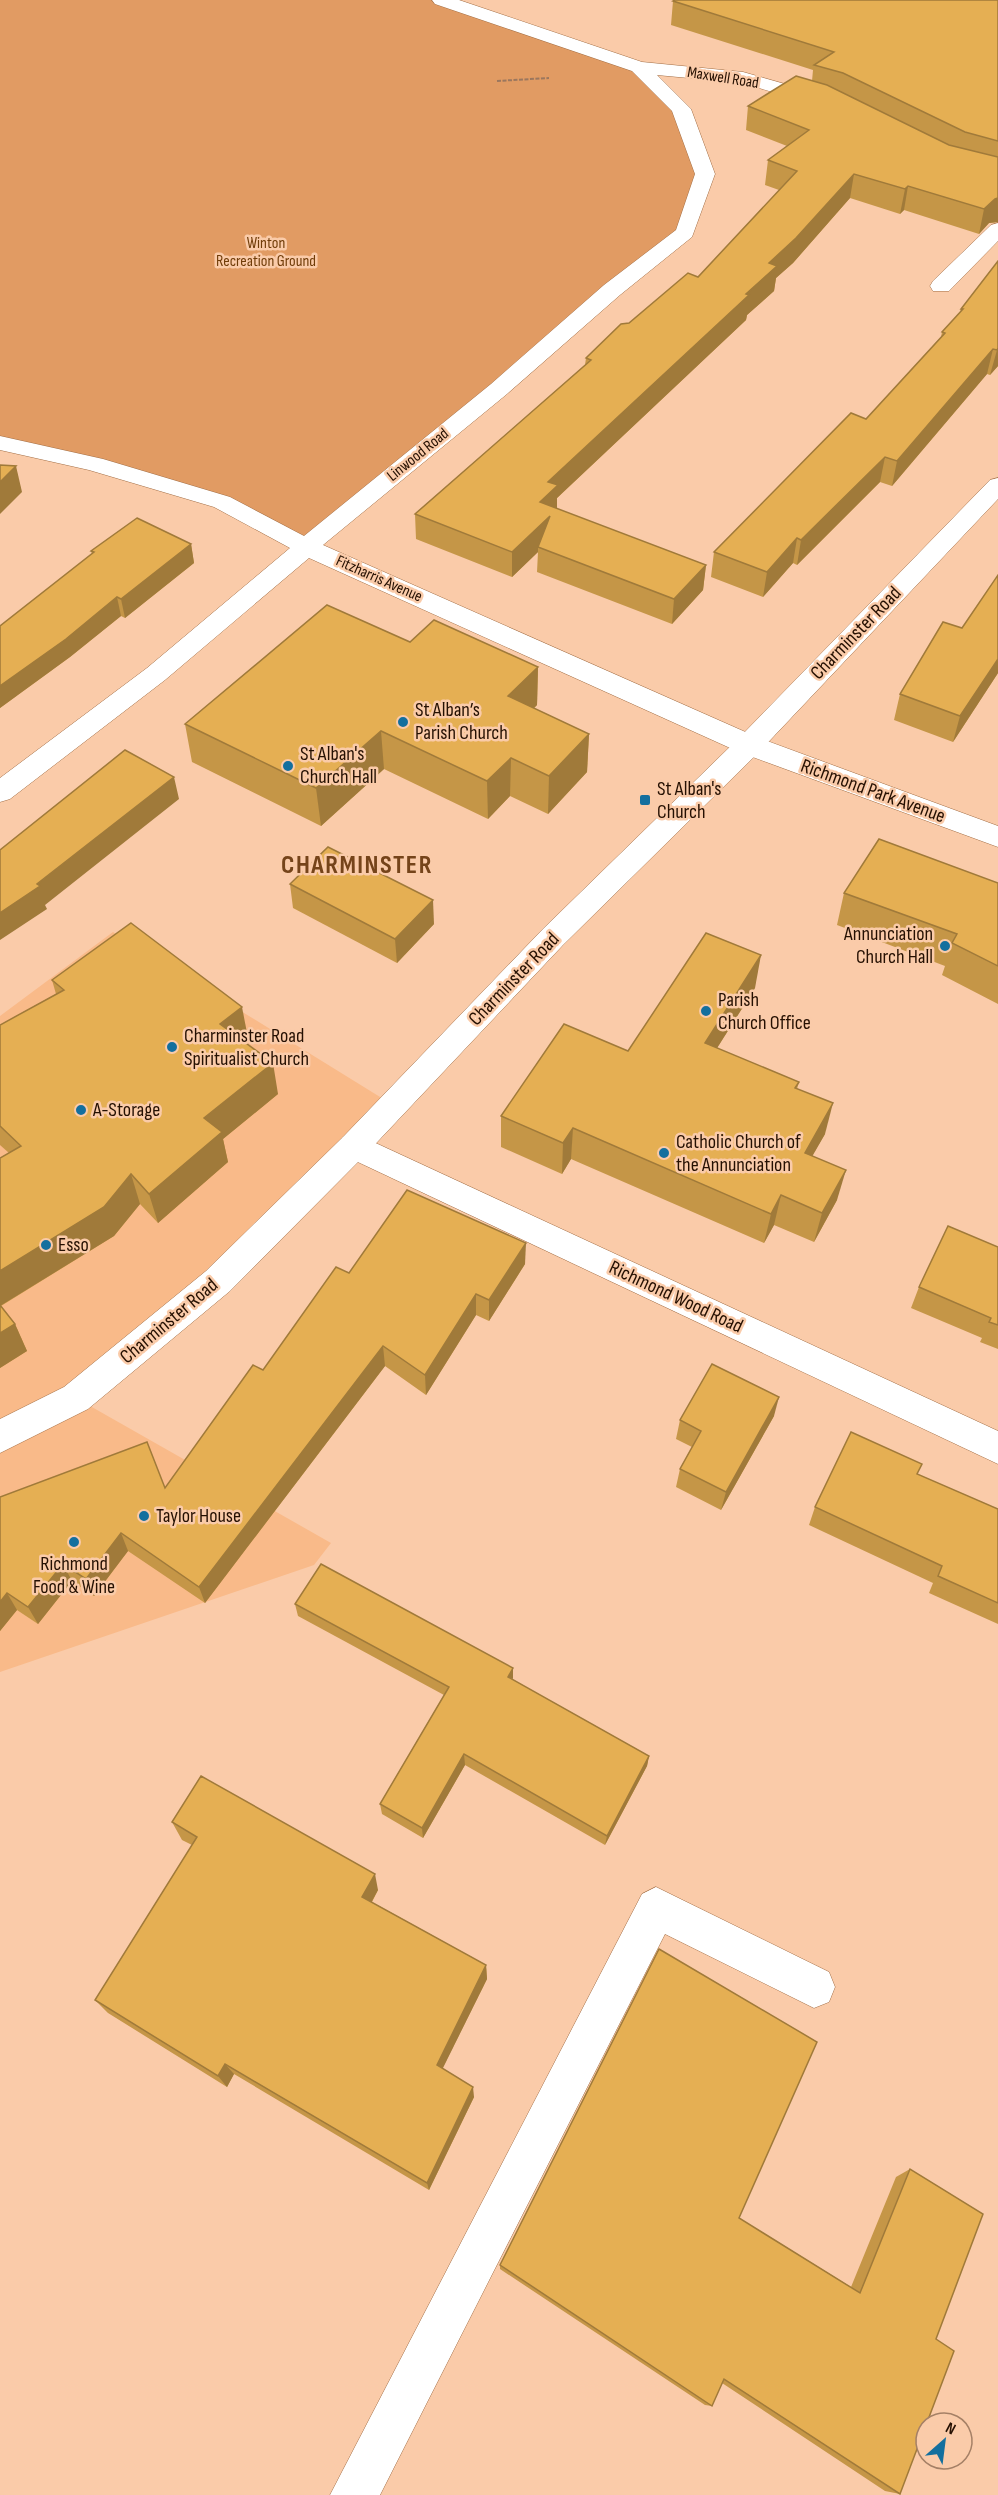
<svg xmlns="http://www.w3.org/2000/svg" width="998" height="2495" viewBox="0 0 998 2495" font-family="'Sofia Sans Condensed',sans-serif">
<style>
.built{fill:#f9ba89}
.green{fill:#e19b63}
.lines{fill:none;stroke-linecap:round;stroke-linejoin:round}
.service-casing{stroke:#a26e45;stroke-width:1}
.minor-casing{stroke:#a26e45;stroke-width:1}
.secondary-casing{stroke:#a26e45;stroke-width:1}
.path{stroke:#9b775e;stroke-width:2;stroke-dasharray:4 1.5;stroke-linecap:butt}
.service{fill:#fff;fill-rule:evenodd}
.minor{fill:#fff;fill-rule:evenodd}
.secondary{fill:#fff;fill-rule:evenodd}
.wall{fill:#c59647}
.shaded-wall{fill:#a07a3a}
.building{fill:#e5af53;stroke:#a07a3a;stroke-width:1.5}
.poi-dot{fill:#136f9e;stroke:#facba9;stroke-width:2}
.labels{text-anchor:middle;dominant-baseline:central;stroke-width:5;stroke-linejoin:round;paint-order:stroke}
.far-street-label{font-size:16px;fill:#251002;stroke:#facba9}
.far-park-label{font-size:16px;fill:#703c08;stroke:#facba9}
.street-label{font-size:20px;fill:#251002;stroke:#facba9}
.poi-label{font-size:20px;fill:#251002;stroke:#facba9;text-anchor:start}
.district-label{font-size:26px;font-weight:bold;letter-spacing:1.5px;fill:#75441a;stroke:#facba9}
</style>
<rect width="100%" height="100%" fill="#facba9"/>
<!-- built -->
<path class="built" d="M 113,932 L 393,1105 L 76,1398 L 331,1543 L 314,1565 L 0,1672 L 0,1016 Z"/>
<!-- green -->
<path class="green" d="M 0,0 L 441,0 L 653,72 L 705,174 L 685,233 L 306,547 L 222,502 L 0,444 Z"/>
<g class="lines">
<!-- service casing -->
<g class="service-casing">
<g id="service">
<path d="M 998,223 L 998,241 L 949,291 L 933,291 L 930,286 L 933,281 L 991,225 Z"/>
<path d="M 656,1887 L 829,1972 L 835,1987 L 829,2002 L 814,2008 L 665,1934 L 380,2495 L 330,2495 L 642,1894 Z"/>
</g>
</g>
<!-- minor casing -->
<g class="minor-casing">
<g id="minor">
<path d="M 432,0 L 459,0 L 642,62 L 743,72 L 827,96 L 830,100 L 820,106 L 742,83 L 657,75 L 691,109 L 715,174 L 692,237 L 620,295 L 507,394 L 323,545 L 759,738 L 998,826 L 998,847 L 739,752 L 309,558 L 165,680 L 10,799 L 0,802 L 0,778 L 147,668 L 290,548 L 214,507 L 89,470 L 0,450 L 0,436 L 103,459 L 230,497 L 304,536 L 491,384 L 604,285 L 676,230 L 695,174 L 672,111 L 632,71 L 435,4 Z"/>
<path d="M 354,1133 L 998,1431 L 998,1464 L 343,1155 L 338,1146 L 343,1137 Z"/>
</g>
</g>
<!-- secondary casing -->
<g class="secondary-casing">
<path id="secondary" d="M 998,478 L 998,499 L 759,752 L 563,945 L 365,1155 L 230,1291 L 88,1409 L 0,1453 L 0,1419 L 64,1387 L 206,1271 L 343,1137 L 543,929 L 739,738 L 990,480 Z"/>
</g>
<!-- path -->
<path class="path" d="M 497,81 L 549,78"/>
<!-- service -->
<use href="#service" class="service"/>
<!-- minor -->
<use href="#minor" class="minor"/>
<!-- secondary -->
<use href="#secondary" class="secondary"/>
</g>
<!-- wall -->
<g class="wall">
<path d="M 998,0 L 998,222 L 989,223 L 979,234 L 904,210 L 900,214 L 850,198 L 793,263 L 776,278 L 774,291 L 747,315 L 746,320 L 557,498 L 557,509 L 706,565 L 703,590 L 672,624 L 537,572 L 538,552 L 512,577 L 416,539 L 415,514 L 585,365 L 586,358 L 629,323 L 698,277 L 779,190 L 765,185 L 768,160 L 787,146 L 746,130 L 748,106 L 812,81 L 813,70 L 671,25 L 673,1 Z"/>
<path d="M 998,261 L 998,366 L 990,375 L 987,374 L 892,486 L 880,482 L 797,565 L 793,563 L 763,597 L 711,577 L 714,552 L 866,419 L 941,337 L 942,332 L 960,313 L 961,309 Z"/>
<path d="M 191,544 L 194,563 L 125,618 L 121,616 L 70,657 L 0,708 L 0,626 L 92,554 L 91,551 Z"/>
<path d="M 410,642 L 538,667 L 537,705 L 534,708 L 589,734 L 587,772 L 548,814 L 510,796 L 488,819 L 384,769 L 321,826 L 192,762 L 185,724 Z"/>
<path d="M 998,673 L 953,742 L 894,720 L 900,694 Z"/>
<path d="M 998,883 L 998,1004 L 942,975 L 945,966 L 837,925 L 844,893 Z"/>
<path d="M 290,884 L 434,924 L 397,963 L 293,908 Z"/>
<path d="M 52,980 L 248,1038 L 244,1042 L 278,1094 L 223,1139 L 228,1162 L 158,1223 L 140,1204 L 114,1236 L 1,1306 L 15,1324 L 27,1351 L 0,1368 L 0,1158 L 9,1153 L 0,1145 L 0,1025 L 56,994 Z"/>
<path d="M 755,988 L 717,1048 L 799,1082 L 797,1089 L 825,1134 L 812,1156 L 837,1200 L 814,1242 L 774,1225 L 764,1243 L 571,1159 L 562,1174 L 501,1147 L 501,1116 L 628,1051 Z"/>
<path d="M 998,1247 L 998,1349 L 980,1342 L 982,1338 L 911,1308 L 919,1287 Z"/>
<path d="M 525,1264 L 489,1321 L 476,1315 L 426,1395 L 385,1366 L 205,1603 L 128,1551 L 94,1596 L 72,1581 L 38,1624 L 17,1610 L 0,1631 L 0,1497 L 165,1488 L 263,1370 L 349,1273 Z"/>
<path d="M 774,1416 L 721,1510 L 676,1487 L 680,1469 L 692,1447 L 676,1439 L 680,1420 Z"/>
<path d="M 917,1474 L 998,1509 L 998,1624 L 929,1593 L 933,1583 L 809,1525 L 815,1507 Z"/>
<path d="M 295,1604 L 513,1680 L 649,1756 L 647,1766 L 605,1845 L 465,1765 L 423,1838 L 382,1814 L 380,1804 L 444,1695 L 298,1616 Z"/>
<path d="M 172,1822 L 378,1890 L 372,1902 L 486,1965 L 487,1979 L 442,2069 L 474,2097 L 429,2190 L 234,2074 L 227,2087 L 108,2013 L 95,2000 L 192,1845 L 182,1840 Z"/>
<path d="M 910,2169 L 936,2339 L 900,2494 L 885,2491 L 722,2383 L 712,2406 L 705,2405 L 500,2269 L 500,2265 L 739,2218 L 851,2287 L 896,2177 Z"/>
</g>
<!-- shaded-wall -->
<g class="shaded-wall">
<path d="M 854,174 L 850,198 L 793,263 L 776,278 L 774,291 L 747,315 L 746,320 L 557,498 L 557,511 L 538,547 L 538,552 L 512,577 L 512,552 L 540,502 L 548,482 L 746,294 L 769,263 Z"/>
<path d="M 908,186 L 904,210 L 900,214 L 905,189 Z"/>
<path d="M 998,198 L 998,222 L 989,223 L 979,234 L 984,209 L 995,199 Z"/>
<path d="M 998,348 L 998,366 L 990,375 L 997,350 Z"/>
<path d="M 993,349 L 987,374 L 892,486 L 897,461 Z"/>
<path d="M 885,457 L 880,482 L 797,565 L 801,540 Z"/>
<path d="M 16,466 L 22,492 L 0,514 L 0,482 Z"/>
<path d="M 797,538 L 793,563 L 763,597 L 767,572 Z"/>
<path d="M 191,544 L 194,563 L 125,618 L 121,599 Z"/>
<path d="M 706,565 L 703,590 L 672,624 L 674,599 Z"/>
<path d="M 117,597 L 121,616 L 70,657 L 0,708 L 0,686 Z"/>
<path d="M 998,659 L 998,673 L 953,742 L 960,716 Z"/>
<path d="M 538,667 L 537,705 L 507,735 L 508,696 Z"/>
<path d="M 381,731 L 384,769 L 321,826 L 316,788 Z"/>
<path d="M 589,734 L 587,772 L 548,814 L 549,776 Z"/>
<path d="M 511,758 L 510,796 L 488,819 L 487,781 Z"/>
<path d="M 174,777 L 179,799 L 45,905 L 47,909 L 0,940 L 0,913 Z"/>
<path d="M 433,900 L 434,924 L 397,963 L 395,939 Z"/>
<path d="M 761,955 L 755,988 L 700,1075 L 705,1043 Z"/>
<path d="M 242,1007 L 248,1038 L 227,1055 L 220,1024 Z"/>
<path d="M 273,1063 L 278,1094 L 223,1139 L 228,1162 L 158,1223 L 149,1194 L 204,1118 Z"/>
<path d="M 833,1103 L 825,1134 L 797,1183 L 805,1153 Z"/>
<path d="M 573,1128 L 571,1159 L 562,1174 L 563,1143 Z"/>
<path d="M 846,1170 L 837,1200 L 814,1242 L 822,1213 Z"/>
<path d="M 131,1174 L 140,1204 L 114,1236 L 0,1306 L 0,1271 Z"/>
<path d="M 781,1195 L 774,1225 L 764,1243 L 771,1214 Z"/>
<path d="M 526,1243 L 525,1264 L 489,1321 L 489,1300 Z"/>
<path d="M 476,1294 L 476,1315 L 426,1395 L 425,1375 Z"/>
<path d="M 15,1324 L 27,1351 L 0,1368 L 0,1333 Z"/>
<path d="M 383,1346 L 385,1366 L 205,1603 L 199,1587 Z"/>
<path d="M 779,1397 L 774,1416 L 721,1510 L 726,1492 Z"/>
<path d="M 121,1533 L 128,1551 L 94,1596 L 86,1579 Z"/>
<path d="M 63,1564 L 72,1581 L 38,1624 L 28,1607 Z"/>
<path d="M 7,1593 L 17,1610 L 0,1631 L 0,1602 Z"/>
<path d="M 513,1668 L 513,1679 L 508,1677 Z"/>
<path d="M 464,1754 L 465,1765 L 423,1838 L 422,1828 Z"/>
<path d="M 649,1756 L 647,1766 L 605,1845 L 607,1836 Z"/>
<path d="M 375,1874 L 378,1890 L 366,1912 L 362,1897 Z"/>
<path d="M 486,1965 L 487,1979 L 439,2076 L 437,2065 Z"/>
<path d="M 225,2064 L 234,2074 L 227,2087 L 218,2076 Z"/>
<path d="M 473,2087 L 474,2097 L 429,2190 L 427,2183 Z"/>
</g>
<!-- building -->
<g class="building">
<path d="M 675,0 L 998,0 L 998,141 L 965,132 L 843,73 L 814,65 L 834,52 L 673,1 Z"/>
<path d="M 796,76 L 827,85 L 949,145 L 998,157 L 998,198 L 995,199 L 984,209 L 908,186 L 905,189 L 854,174 L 796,238 L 769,263 L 777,266 L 746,294 L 749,295 L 548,482 L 558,485 L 540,502 L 706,565 L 674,599 L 538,547 L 550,516 L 512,552 L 415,514 L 591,360 L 586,358 L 621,324 L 629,323 L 688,273 L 698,277 L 797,171 L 768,160 L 809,130 L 748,106 Z"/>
<path d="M 998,261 L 998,348 L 997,350 L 993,349 L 897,461 L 885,457 L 801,540 L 797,538 L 767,572 L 714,552 L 851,413 L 866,419 L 945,333 L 942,332 L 963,309 L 961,309 Z"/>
<path d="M 0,465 L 16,466 L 0,482 Z"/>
<path d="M 137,518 L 191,544 L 121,599 L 117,597 L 66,639 L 0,686 L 0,626 L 94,552 L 91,551 Z"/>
<path d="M 998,575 L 998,659 L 960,716 L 900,694 L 943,622 L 962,628 Z"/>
<path d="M 327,605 L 410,642 L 434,620 L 538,667 L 508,696 L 589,734 L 549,776 L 511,758 L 487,781 L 381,731 L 316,788 L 185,724 Z"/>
<path d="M 125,750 L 174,777 L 37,884 L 40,886 L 0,913 L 0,850 Z"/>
<path d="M 879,839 L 998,883 L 998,966 L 952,943 L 957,934 L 844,893 Z"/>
<path d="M 328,847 L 433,900 L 395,939 L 290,884 Z"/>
<path d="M 131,923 L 242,1007 L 220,1024 L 273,1063 L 204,1118 L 222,1132 L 149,1194 L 131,1174 L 104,1207 L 0,1271 L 0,1158 L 21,1146 L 0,1126 L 0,1025 L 64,990 L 52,980 Z"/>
<path d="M 706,933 L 761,955 L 705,1043 L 799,1082 L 795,1088 L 833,1103 L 805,1153 L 846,1170 L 822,1213 L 781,1195 L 771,1214 L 573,1128 L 563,1143 L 501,1116 L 564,1024 L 628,1051 Z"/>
<path d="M 407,1190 L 526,1243 L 489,1300 L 476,1294 L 425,1375 L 383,1346 L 199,1587 L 121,1533 L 86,1579 L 63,1564 L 28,1607 L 7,1593 L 0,1602 L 0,1497 L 147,1442 L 165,1488 L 253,1365 L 263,1370 L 336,1267 L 349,1273 Z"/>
<path d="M 948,1226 L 998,1247 L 998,1325 L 989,1322 L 991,1318 L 919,1287 Z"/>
<path d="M 0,1305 L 15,1324 L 0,1333 Z"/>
<path d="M 712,1364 L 779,1397 L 726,1492 L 680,1469 L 701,1431 L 680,1420 Z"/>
<path d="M 851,1432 L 922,1464 L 917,1474 L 998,1509 L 998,1603 L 938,1576 L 942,1566 L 815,1507 Z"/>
<path d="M 321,1564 L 513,1668 L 508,1677 L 649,1756 L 607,1836 L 464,1754 L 422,1828 L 380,1804 L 449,1687 L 295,1604 Z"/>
<path d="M 201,1776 L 375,1874 L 362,1897 L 486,1965 L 437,2065 L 473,2087 L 427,2183 L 225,2064 L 218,2076 L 95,2000 L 197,1837 L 172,1822 Z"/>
<path d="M 659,1949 L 817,2042 L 739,2218 L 860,2293 L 910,2169 L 983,2214 L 936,2339 L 954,2351 L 900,2494 L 724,2379 L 712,2406 L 500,2265 Z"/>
</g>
<!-- markers -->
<g class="poi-dot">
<circle cx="403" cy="722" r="6"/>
<circle cx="288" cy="766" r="6"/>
<rect x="639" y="794" width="12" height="12" rx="3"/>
<circle cx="945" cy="946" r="6"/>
<circle cx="706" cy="1011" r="6"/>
<circle cx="172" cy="1047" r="6"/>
<circle cx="81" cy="1110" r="6"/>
<circle cx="664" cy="1153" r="6"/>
<circle cx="46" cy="1245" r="6"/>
<circle cx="144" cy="1516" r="6"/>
<circle cx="74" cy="1542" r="6"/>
</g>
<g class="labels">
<!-- far-street labels -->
<g class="far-street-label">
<text transform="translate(723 78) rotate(9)">Maxwell Road</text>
<text transform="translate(418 455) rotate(-39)">Linwood Road</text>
<text transform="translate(379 579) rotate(24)">Fitzharris Avenue</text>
</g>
<!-- far-park labels -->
<g class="far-park-label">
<text x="266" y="243">Winton<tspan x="266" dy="18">Recreation Ground</tspan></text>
</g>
<!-- street labels -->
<g class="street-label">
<text transform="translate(856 633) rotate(-46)">Charminster Road</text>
<text transform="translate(873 791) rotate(20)">Richmond Park Avenue</text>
<text transform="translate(514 979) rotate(-46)">Charminster Road</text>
<text transform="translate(676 1297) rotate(25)">Richmond Wood Road</text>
<text transform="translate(169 1321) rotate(-40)">Charminster Road</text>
</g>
<!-- poi labels -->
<g class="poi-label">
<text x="415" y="710">St Alban’s<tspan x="415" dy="23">Parish Church</tspan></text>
<text x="300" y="754">St Alban's<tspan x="300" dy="23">Church Hall</tspan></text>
<text x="657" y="789">St Alban's<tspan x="657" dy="23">Church</tspan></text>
<text x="933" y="934" text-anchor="end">Annunciation<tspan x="933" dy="23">Church Hall</tspan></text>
<text x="718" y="1000">Parish<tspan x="718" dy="23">Church Office</tspan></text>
<text x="184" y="1036">Charminster Road<tspan x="184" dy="23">Spiritualist Church</tspan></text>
<text x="93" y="1110">A-Storage</text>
<text x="676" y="1142">Catholic Church of<tspan x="676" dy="23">the Annunciation</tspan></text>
<text x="58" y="1245">Esso</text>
<text x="156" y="1516">Taylor House</text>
<text x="74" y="1564" text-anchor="middle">Richmond<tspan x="74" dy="23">Food &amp; Wine</tspan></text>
</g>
<!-- district labels -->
<g class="district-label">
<text x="357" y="865">CHARMINSTER</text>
</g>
</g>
<!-- north arrow -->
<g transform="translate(944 2441) rotate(28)"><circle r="28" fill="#facba9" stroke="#a58066" stroke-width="1.5"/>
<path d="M0-4.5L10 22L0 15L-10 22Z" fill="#136f9e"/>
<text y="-9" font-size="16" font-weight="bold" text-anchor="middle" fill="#251002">N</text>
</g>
</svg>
